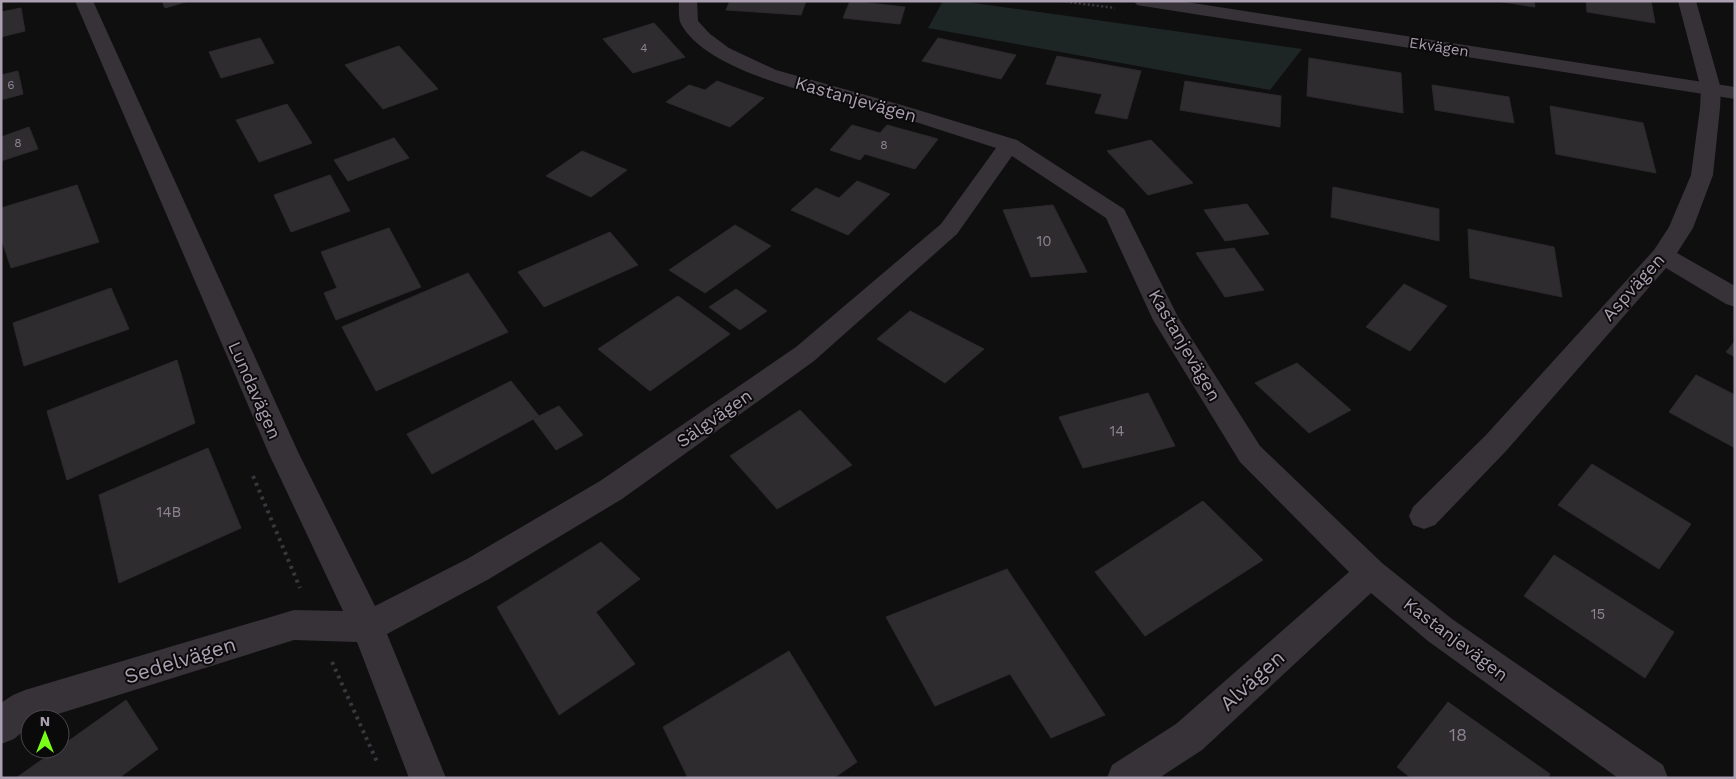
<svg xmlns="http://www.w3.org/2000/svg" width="1736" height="779" viewBox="0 0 1736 779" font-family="'Work Sans',sans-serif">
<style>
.green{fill:#1d2625}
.building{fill:#2f2c2f;stroke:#2c292d}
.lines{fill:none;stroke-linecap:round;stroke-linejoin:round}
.path-far1{stroke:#3a363d;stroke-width:2.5;stroke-dasharray:2 2.5;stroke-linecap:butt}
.path{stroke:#3a363d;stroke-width:4;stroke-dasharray:3 4.5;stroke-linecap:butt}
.minor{fill:#363238;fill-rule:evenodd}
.tertiary{fill:#363238;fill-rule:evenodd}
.labels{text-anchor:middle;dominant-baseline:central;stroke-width:4;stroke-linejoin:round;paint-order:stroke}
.far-number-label{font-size:12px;fill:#8c8291}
.far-street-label{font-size:15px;fill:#ab9fb2;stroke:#0b0a0b}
.number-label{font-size:15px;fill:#8c8291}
.street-label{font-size:18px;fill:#ab9fb2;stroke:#0b0a0b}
.near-number-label{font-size:18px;fill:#8c8291}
.near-street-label{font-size:21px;fill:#ab9fb2;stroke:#0b0a0b}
</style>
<rect width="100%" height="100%" fill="#100f10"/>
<!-- green -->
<path class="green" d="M 943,1 L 960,1 L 1302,49 L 1270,90 L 928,28 Z"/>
<!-- building -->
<g class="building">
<path d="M 162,1 L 189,1 L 165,8 Z"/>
<path d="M 730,1 L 806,1 L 801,15 L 726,10 Z"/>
<path d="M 850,1 L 851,1 L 905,7 L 900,24 L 843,18 Z"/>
<path d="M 1497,1 L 1534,1 L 1535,7 Z"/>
<path d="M 1586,1 L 1651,1 L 1655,23 L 1587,12 Z"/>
<path d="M 21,8 L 25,31 L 1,37 L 1,12 Z"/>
<path d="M 654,23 L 685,57 L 633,73 L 603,39 Z"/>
<path d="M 260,38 L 274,63 L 221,78 L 209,52 Z"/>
<path d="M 938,38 L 1016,55 L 1001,79 L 922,61 Z"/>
<path d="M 399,46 L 438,89 L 383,109 L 345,65 Z"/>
<path d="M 1057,56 L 1141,71 L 1127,119 L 1095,113 L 1102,94 L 1046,84 Z"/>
<path d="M 1309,58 L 1401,73 L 1403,113 L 1307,96 Z"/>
<path d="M 18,71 L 23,94 L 1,100 L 1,75 Z"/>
<path d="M 717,81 L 764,98 L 730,127 L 666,102 L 689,85 L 705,90 Z"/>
<path d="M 1185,81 L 1281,96 L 1280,127 L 1180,110 Z"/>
<path d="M 1432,85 L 1509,97 L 1514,123 L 1435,110 Z"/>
<path d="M 287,104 L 312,143 L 259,162 L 236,120 Z"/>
<path d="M 1550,106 L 1643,123 L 1656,173 L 1556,154 Z"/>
<path d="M 852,125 L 880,133 L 887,125 L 938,139 L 915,169 L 865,154 L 860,160 L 830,150 Z"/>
<path d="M 29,127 L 38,149 L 1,161 L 1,137 Z"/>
<path d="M 394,138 L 409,158 L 348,181 L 334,160 Z"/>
<path d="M 1151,140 L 1193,183 L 1148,195 L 1107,151 Z"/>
<path d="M 582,151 L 627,170 L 591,197 L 546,176 Z"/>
<path d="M 330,175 L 350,211 L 291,232 L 274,195 Z"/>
<path d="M 857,181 L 890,194 L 848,235 L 791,210 L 816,188 L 839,198 Z"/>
<path d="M 77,185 L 99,242 L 11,268 L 1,238 L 1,208 Z"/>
<path d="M 1333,187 L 1439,209 L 1439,241 L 1331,217 Z"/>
<path d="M 1247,204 L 1269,234 L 1225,241 L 1204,210 Z"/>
<path d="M 1053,205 L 1087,272 L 1031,277 L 1003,210 Z"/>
<path d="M 735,225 L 771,246 L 705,293 L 669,270 Z"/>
<path d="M 389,228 L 421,287 L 336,320 L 324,293 L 337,288 L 321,252 Z"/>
<path d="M 1468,229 L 1554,247 L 1562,297 L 1470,278 Z"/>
<path d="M 610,232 L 638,265 L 544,307 L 518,272 Z"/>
<path d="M 1234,248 L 1264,290 L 1225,297 L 1196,253 Z"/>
<path d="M 468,273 L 508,332 L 376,391 L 342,327 Z"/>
<path d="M 1404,284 L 1447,306 L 1410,351 L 1366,327 Z"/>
<path d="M 111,288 L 129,329 L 24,366 L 13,323 Z"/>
<path d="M 736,289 L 767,311 L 740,330 L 709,307 Z"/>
<path d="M 678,296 L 730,334 L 650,391 L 598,349 Z"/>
<path d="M 910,311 L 984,349 L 945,383 L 877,339 Z"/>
<path d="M 1735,341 L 1735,357 L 1726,352 Z"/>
<path d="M 177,360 L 195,423 L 67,480 L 47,411 Z"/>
<path d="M 1297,363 L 1351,410 L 1309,433 L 1255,383 Z"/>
<path d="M 1696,375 L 1735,395 L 1735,448 L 1669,412 Z"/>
<path d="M 511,381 L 539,416 L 432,474 L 407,434 Z"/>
<path d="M 1148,393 L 1175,446 L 1083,468 L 1059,417 Z"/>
<path d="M 559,406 L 583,435 L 556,450 L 533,419 Z"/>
<path d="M 800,410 L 852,465 L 777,509 L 730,456 Z"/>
<path d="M 208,448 L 241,528 L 119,583 L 99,495 Z"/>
<path d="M 1592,464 L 1691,524 L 1659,569 L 1558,505 Z"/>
<path d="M 1203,501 L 1263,560 L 1145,636 L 1095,572 Z"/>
<path d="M 601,542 L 640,579 L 596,612 L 635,664 L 559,715 L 497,607 Z"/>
<path d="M 1554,555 L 1674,632 L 1645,678 L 1524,596 Z"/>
<path d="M 1007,569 L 1105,715 L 1051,738 L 1010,674 L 935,706 L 886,617 Z"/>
<path d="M 789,651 L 857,762 L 834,778 L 688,778 L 663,727 Z"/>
<path d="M 126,700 L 158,749 L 119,778 L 16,778 L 57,749 L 60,749 L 60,747 Z"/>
<path d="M 1448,702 L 1550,774 L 1548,778 L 1411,778 L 1397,767 Z"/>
</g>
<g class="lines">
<!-- path-far1 -->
<path class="path-far1" d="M 1061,1 L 1115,8"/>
<!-- path -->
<g class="path">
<path d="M 253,476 L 300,588"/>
<path d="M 332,662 L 378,764"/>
</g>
<!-- minor -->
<g class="minor">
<path d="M 75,1 L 93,1 L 299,454 L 375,606 L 467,559 L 600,481 L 796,347 L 941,224 L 996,148 C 961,137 926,125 891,114 C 836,98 709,76 681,24 C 678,18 679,8 679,1 L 697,1 L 698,21 L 710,34 L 729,48 L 776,70 L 905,106 L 1017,140 L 1124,209 L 1178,317 L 1260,446 L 1382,563 L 1452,619 L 1663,765 L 1668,778 L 1618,778 L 1428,641 L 1371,593 L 1202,750 L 1159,778 L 1107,778 L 1112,765 L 1176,724 L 1349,572 L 1240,462 L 1153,320 L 1106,218 L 1012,156 L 957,234 L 814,361 L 622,499 L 489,579 L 387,634 L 446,778 L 409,778 L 357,642 L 294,640 L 42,719 L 30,719 L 30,725 L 14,739 L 1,744 L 1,703 L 13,695 L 25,690 L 294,610 L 343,611 L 269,454 Z"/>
<path d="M 1678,1 L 1696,1 L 1721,89 L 1720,108 L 1713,175 L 1693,228 L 1677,253 L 1735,286 L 1735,307 L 1726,304 L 1666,268 L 1506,451 L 1435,525 L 1424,529 L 1413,525 L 1409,516 L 1413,507 L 1486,435 L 1654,250 L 1669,227 L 1691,175 L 1700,108 L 1701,89 Z"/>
</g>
<!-- tertiary -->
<path class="tertiary" d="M 1134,1 L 1180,1 L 1735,87 L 1735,99 L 1143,6 L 1137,5 Z"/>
</g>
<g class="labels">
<!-- far-number labels -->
<g class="far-number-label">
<text x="644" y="48">4</text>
<text x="11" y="85">6</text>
<text x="18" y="143">8</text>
<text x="884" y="145">8</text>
</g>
<!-- far-street labels -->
<g class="far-street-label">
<text transform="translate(1439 47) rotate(9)">Ekvägen</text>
</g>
<!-- number labels -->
<g class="number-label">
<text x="1044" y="241">10</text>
<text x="1117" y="431">14</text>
<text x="169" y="512">14B</text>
<text x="1598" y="614">15</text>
</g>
<!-- street labels -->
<g class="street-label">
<text transform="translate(856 99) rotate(16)">Kastanjevägen</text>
<text transform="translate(1633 287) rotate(-48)">Aspvägen</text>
<text transform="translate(1185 345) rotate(60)">Kastanjevägen</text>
<text transform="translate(255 390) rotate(66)">Lundavägen</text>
<text transform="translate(714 418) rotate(-35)">Sälgvägen</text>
<text transform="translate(1456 639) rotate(37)">Kastanjevägen</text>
</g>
<!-- near-number labels -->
<g class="near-number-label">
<text x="1458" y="734">18</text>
</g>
<!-- near-street labels -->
<g class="near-street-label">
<text transform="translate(180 660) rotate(-17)">Sedelvägen</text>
<text transform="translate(1252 680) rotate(-42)">Alvägen</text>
</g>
</g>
<!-- border -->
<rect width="1736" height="779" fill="none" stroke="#ab9fb2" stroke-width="5"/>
<!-- north arrow -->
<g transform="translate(45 734)"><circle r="24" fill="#0b0a0b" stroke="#4b464e"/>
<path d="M0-4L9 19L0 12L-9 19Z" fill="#7afe19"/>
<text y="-8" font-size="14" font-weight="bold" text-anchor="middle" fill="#ab9fb2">N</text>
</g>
</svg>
